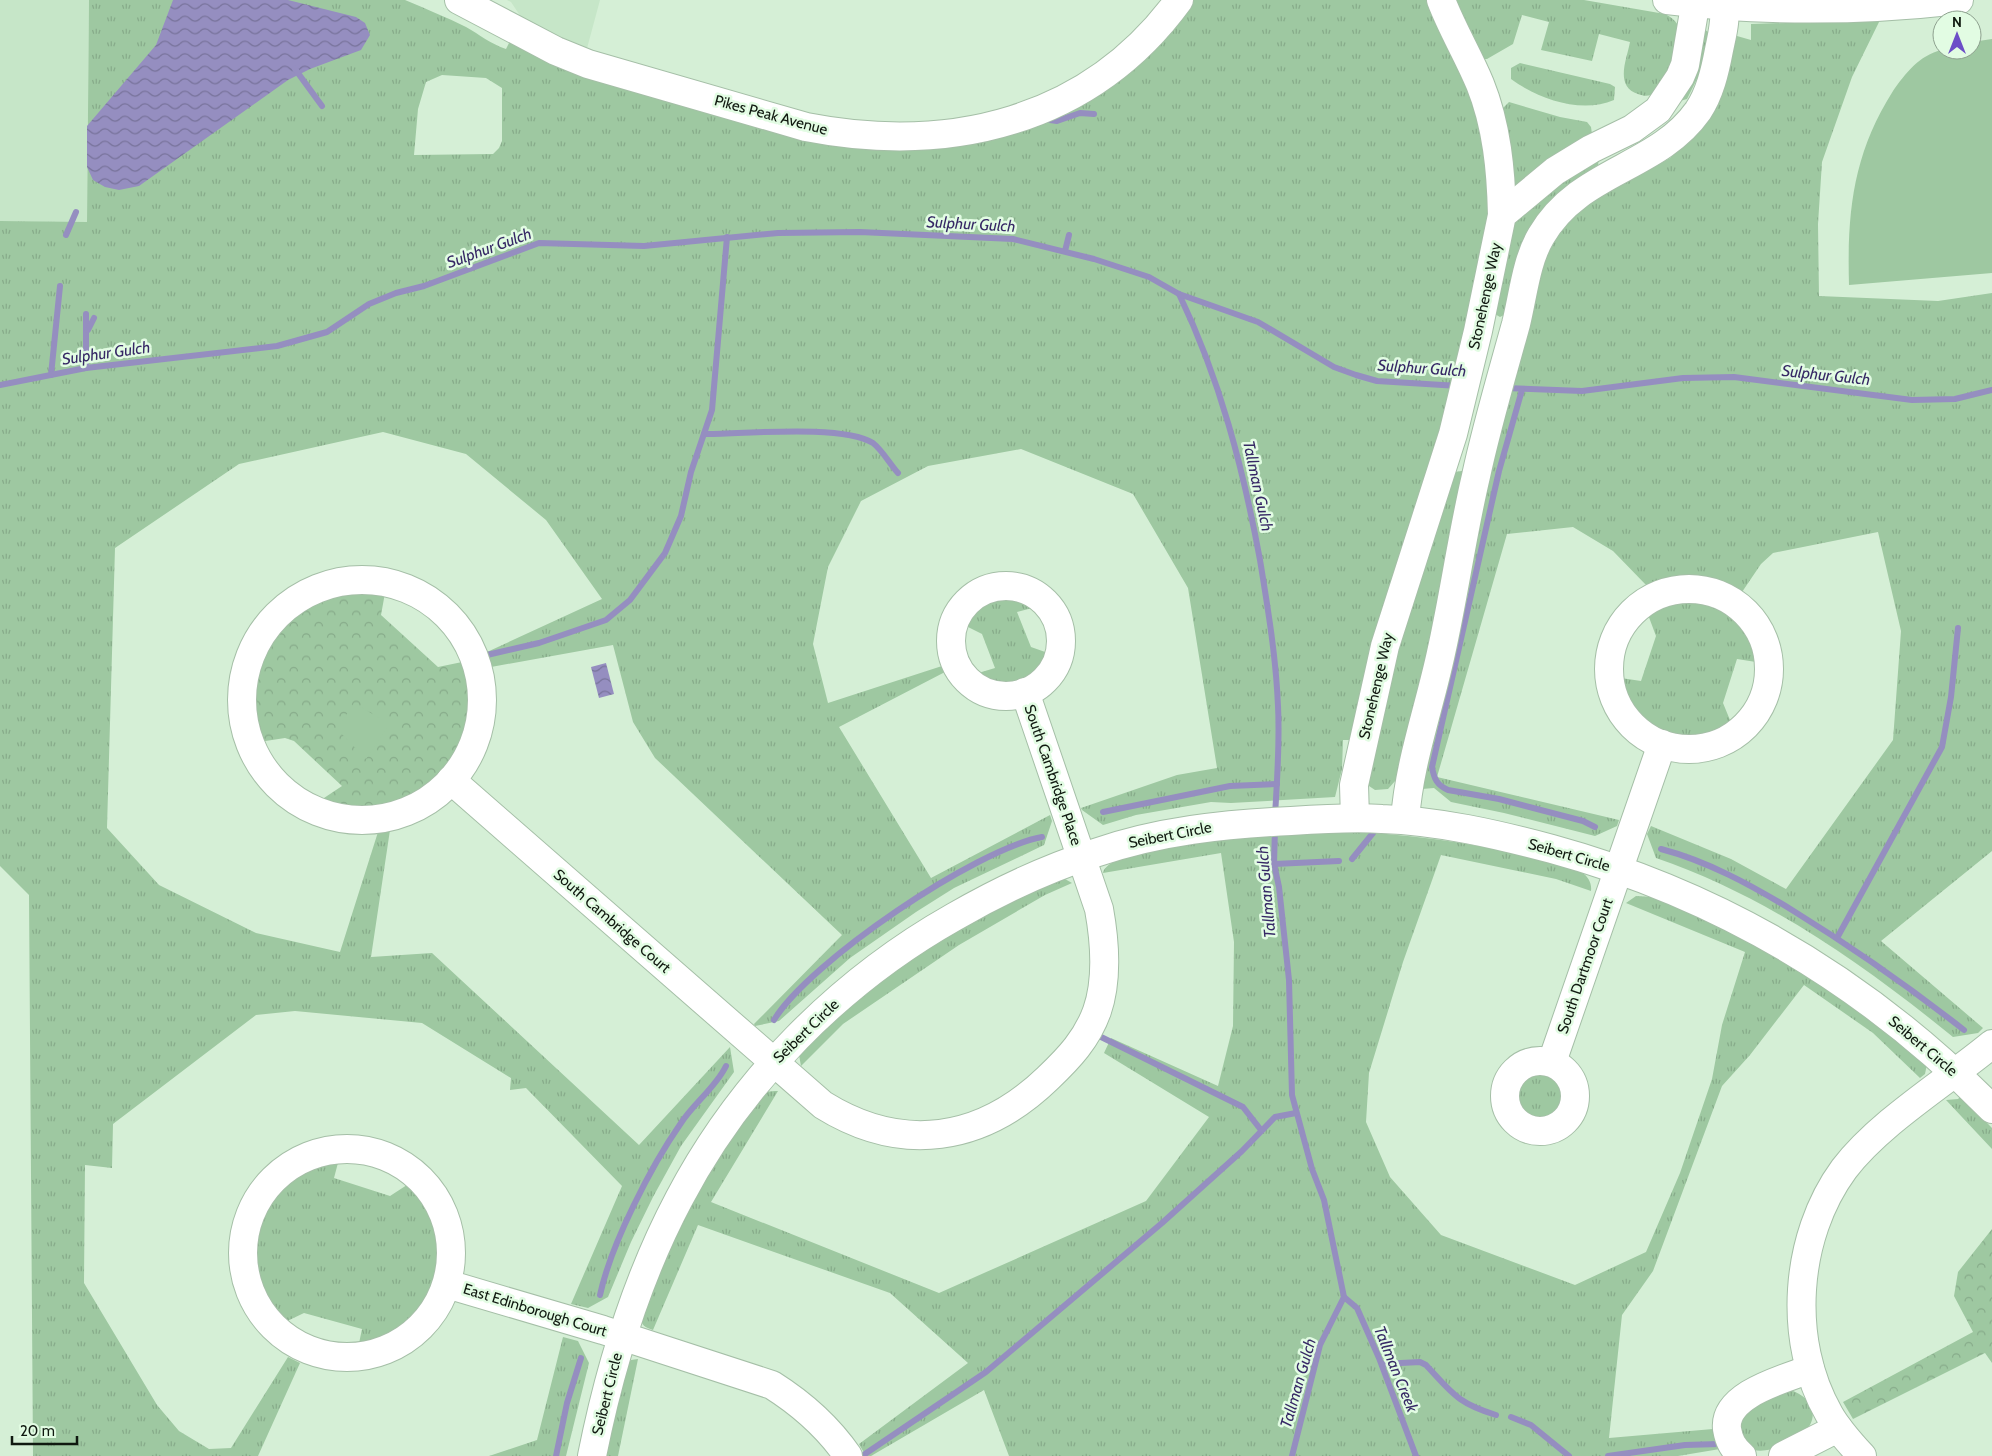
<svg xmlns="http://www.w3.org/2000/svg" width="1992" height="1456" viewBox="0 0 1992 1456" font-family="Cabin,sans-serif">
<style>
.built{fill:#c6e6c8}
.grass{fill:url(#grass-tufts);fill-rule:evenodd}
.park{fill:url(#park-crowns)}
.pitch{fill:#9ec8a1}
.water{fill:url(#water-waves)}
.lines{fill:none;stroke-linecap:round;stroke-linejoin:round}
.stream{stroke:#958ec0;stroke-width:6}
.minor-casing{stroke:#a5bfa7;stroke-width:30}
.major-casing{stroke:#a5bfa7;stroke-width:30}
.minor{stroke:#fff;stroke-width:28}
.major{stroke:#fff;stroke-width:28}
.labels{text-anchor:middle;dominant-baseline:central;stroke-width:5;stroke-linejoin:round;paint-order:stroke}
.street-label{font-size:15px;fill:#101910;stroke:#e2fce3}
.water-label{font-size:16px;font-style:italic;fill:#362865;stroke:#e2fce3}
</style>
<defs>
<pattern id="grass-tufts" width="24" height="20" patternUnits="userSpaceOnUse" patternTransform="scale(1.25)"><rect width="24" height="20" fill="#9ec8a1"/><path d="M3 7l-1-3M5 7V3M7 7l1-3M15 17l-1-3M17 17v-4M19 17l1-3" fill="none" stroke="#87ab8a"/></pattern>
<pattern id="park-crowns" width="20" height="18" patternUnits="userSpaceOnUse" patternTransform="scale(1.25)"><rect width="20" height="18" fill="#9ec8a1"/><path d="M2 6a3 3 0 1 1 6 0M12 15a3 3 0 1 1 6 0" fill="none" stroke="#87ab8a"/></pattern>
<pattern id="water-waves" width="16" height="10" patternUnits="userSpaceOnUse" patternTransform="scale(1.25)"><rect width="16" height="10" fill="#958ec0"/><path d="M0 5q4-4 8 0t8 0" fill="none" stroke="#78739b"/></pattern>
</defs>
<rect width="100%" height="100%" fill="#d5efd6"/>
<!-- built -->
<g class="built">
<path d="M 0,0 L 89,0 L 87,223 L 0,221 Z"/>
<path d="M 507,0 L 600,0 L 586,52 L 523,20 L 511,2 Z"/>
</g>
<!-- grass -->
<g class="grass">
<path d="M 89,0 L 405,0 C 426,9 446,17 466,27 C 480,35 491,44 506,49 L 510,41 L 615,84 L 971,143 C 989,139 1010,136 1027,129 C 1097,102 1150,63 1191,0 L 1431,0 L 1478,103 L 1491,206 L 1471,318 L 1354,740 L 1343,740 L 1342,769 L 1335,797 L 1231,803 L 1211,802 L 1136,815 L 1103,825 L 1082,810 L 1081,808 L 1177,775 L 1217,768 L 1188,588 L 1133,494 L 1021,449 L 928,466 L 861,501 L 828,567 L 813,644 L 828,703 L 942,666 L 945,672 L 839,727 L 931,878 L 1050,815 L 1052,821 L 1044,845 L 954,888 L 916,912 L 850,958 L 779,1021 L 755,1026 L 754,1024 L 842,935 L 655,758 L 633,722 L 613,645 L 491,667 L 487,652 L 602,599 L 546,520 L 466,454 L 383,432 L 239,464 L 115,548 L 107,828 L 159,885 L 256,933 L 340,952 L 378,832 L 390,830 L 371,957 L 432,953 L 639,1145 L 730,1047 L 734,1072 L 681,1146 L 653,1197 L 631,1242 L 608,1297 L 588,1308 L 571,1304 L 622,1186 L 526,1088 L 510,1090 L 511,1078 L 422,1023 L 295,1011 L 256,1015 L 113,1124 L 112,1168 L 85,1165 L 84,1283 L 157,1405 L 179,1431 L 209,1449 L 231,1448 L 288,1357 L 300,1363 L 258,1456 L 33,1456 L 29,895 L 0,866 L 0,221 L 87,222 ZM 442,75 L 486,78 L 502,88 L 502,141 L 499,148 L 493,154 L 414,155 L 418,109 L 426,82 Z"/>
<path d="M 1454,0 L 1584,0 L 1665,14 C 1700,31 1669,72 1657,93 C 1650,96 1645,97 1638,94 C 1614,86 1627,59 1630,42 L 1599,34 L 1592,61 L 1541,50 L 1549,22 L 1522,15 L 1513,44 L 1487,59 L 1483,59 Z"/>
<path d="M 1880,20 L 1852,77 L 1822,162 L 1818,224 L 1819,296 L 1938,301 L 1992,293 L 1992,851 L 1881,941 L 1983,1028 L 1978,1033 L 1953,1037 C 1863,964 1767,896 1656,858 L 1647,834 L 1651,826 L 1731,859 L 1786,889 L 1893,740 L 1901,631 L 1878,532 L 1773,553 L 1761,564 L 1742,592 C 1710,576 1682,569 1647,586 L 1613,551 L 1573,527 L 1507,534 L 1437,777 L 1619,820 L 1617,826 L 1595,836 L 1504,813 L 1451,802 L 1434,788 L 1422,789 L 1492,442 L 1540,261 L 1575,210 L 1670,158 L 1685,144 L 1720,96 L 1727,79 L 1732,47 L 1737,36 L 1751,40 L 1751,24 Z"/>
<path d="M 1703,28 L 1708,32 L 1702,69 L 1687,99 L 1680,101 Z"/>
<path d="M 1520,63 L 1610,84 L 1615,87 L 1614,100 C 1581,114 1538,99 1511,79 L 1511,68 Z"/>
<path d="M 1509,102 L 1560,117 L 1587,122 L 1591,127 L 1592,134 L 1515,187 L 1510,184 L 1500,111 Z"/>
<path d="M 1599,159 L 1598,165 L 1571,183 L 1555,199 L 1504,315 L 1500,317 L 1493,313 L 1512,225 L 1540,193 Z"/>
<path d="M 1462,471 L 1463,474 L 1437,616 L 1396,780 L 1388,789 L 1375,790 L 1366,784 L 1399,632 L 1454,472 Z"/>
<path d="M 1010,594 L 1034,602 L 1036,607 L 1017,612 L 1031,647 L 1048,653 C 1039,689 1010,693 979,680 L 975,674 L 995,668 L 982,634 L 962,624 C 973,604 988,596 1010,594 Z"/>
<path d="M 1680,598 C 1722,596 1756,617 1756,662 L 1737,659 L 1723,703 L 1732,725 C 1712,746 1674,743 1651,730 C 1643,725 1637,717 1631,710 C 1624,701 1617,690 1621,678 L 1641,681 L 1656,636 L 1647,612 L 1661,603 Z"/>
<path d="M 1339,831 C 1408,834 1474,842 1540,860 C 1553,863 1570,865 1581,872 C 1588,876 1592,883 1591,891 L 1556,879 L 1441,855 L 1403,962 L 1369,1073 L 1366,1122 L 1390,1177 L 1441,1235 L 1575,1285 L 1646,1252 L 1680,1173 L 1712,1079 L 1722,1025 L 1745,952 L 1626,903 L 1636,896 L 1653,897 L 1693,913 L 1798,968 L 1844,999 L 1927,1064 L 1925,1074 L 1920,1078 L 1873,1033 L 1804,985 L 1750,1055 L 1722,1086 L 1653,1271 L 1622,1315 L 1609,1438 L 1713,1429 L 1720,1449 L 1678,1456 L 1009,1456 L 984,1390 L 871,1456 L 866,1456 L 859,1444 L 968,1363 L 890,1293 L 698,1225 L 653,1330 C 645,1327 641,1326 641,1317 C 654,1286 666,1253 681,1222 C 691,1199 748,1102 767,1092 C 770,1091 774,1091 778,1091 L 711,1202 L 939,1293 L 1146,1201 L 1209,1117 L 1104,1053 L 1111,1038 L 1218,1086 L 1233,1026 L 1234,942 L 1221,853 L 1103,873 C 1110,840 1305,833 1339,831 Z"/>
<path d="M 1065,879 L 1072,883 L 1045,895 L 959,945 L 843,1024 L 801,1066 L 799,1055 C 853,995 920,948 991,911 C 1014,899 1039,886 1065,879 Z"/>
<circle cx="1539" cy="1095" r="27"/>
<path d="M 1961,1096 L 1992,1128 L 1992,1149 L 1946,1100 L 1958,1099 Z"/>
<path d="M 332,1158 L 339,1159 L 334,1178 L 390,1196 L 410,1183 C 420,1193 430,1203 436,1216 C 457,1259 436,1312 397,1335 C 384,1343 372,1349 358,1348 L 362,1329 L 304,1313 L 283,1323 L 278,1321 C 271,1312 264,1303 259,1293 C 252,1280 251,1265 252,1252 C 254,1203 287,1170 332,1158 Z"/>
<path d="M 563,1337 L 578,1341 L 589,1363 L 566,1456 L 489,1456 L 537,1440 Z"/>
<path d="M 638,1359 L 618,1456 L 605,1456 L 627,1364 L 631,1360 Z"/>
<path d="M 1783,1389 C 1801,1390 1820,1406 1810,1425 C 1807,1430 1800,1434 1795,1437 C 1777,1449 1762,1456 1742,1446 L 1739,1412 Z"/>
</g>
<!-- park -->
<g class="park">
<path d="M 365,589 L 385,593 L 381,615 L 438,667 L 467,661 C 480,726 461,786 391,806 C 367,813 343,812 321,800 L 342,786 L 294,741 L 285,738 L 259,742 C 235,660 279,595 365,589 Z"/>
<path d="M 1992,1229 L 1992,1363 L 1985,1353 L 1853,1419 L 1843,1402 L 1973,1332 L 1954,1296 L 1958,1272 Z"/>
</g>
<!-- pitch -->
<g class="pitch">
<path d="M 1992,39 L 1992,273 L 1849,285 C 1847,212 1853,154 1893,91 C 1905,74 1919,55 1942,50 C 1950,48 1963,50 1972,50 L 1972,42 Z"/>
<path d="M 354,703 L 381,719 L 388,726 L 366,759 L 337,729 Z"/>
</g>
<!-- water -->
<g class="water">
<path d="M 173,0 L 288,0 L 356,17 L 365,23 L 370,35 L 361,50 L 310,69 L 288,80 L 139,186 L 119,190 L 105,187 L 93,180 L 87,167 L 87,126 L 156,45 Z"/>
<path d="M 606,663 L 614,694 L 599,698 L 591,667 Z"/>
</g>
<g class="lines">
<!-- stream -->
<g class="stream">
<path d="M 295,69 L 322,106"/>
<path d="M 1050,120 L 1057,121 L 1080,113 L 1094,114"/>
<path d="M 66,235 L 76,212"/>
<path d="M 1065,251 L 1069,235"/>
<path d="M 1179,294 C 1220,379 1243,468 1260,560 C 1268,609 1276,657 1278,706 C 1280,743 1277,780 1275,816"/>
<path d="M 86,314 L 86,368"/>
<path d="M 88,330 L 94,318"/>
<path d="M 51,375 L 60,286"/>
<path d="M 0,385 L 86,368 L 277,346 L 327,332 L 369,304 L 396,293 L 424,286 L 539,243 L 644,246 L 778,233 L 860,232 L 1013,239 L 1094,259 L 1149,277 L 1179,294 L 1258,322 L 1334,367 L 1356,375 L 1377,381 L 1459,386"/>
<path d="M 1504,388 L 1582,391 L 1683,378 L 1734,377 L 1912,400 L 1955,399 L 1992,390"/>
<path d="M 1522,390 L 1499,471 L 1432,767 C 1434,779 1437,785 1448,790 L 1499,799 L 1583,821 L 1595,827"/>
<path d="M 704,434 C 743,434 843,424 873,443 C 882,450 890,464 898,473"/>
<path d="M 487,655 L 539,643 L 606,620 L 630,600 L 665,553 L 681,516 L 691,472 L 712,410 L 727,237"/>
<path d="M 1103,812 L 1230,786 L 1277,784"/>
<path d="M 1275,828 L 1274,864 L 1279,887 L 1289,980 L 1292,1095 L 1312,1169 L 1324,1200 L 1344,1297 L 1320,1345 L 1292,1456"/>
<path d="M 1661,849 C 1707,861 1751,885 1792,910 C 1852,947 1908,986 1964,1030"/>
<path d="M 1352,859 L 1373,833"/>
<path d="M 1274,864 L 1339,861"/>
<path d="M 1837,938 L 1942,747 L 1951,697 L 1958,628"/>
<path d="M 774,1020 C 809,962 976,849 1042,837"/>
<path d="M 1093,1033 L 1243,1107 L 1261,1130"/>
<path d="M 600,1295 C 611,1244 651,1166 681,1123 C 694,1103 716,1087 726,1066"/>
<path d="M 1344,1297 L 1357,1308 L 1379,1358 L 1416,1456"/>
<path d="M 1382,1364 L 1420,1362 L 1426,1365 C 1452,1393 1457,1403 1496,1415"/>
<path d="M 1511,1417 L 1531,1425 L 1569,1456"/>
<path d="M 865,1454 L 986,1372 L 1162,1223 L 1242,1151 L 1275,1117 L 1296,1113"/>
<path d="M 556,1456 L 567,1403 L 581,1358"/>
<path d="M 1608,1456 L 1685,1445 L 1719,1444"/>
</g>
<!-- minor casing -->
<g class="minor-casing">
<g id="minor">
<path d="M 459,0 L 556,51 L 588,64 L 806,127 C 950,155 1090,122 1179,0"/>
<path d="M 1441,0 C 1452,29 1468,55 1480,84 C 1497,126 1501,171 1502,215"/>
<circle cx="362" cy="700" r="120"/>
<circle cx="1006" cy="641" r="55"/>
<circle cx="1689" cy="669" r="80"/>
<path d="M 451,780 L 823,1105 C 902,1154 982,1142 1048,1078 C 1069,1058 1087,1039 1097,1011 C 1108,979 1105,942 1099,909 L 1025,692"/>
<path d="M 1355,818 L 1354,785 L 1385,646 L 1453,434 L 1478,331 L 1502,215 L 1555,171 L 1591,149 L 1632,129 L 1658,110 L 1680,77 L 1685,65 L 1696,0"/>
<path d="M 1405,820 C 1409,763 1429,709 1441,653 C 1454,595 1462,535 1476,476 C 1487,425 1502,375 1516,324 C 1523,296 1526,261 1541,236 C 1579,170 1657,169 1698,111 C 1710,93 1715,71 1719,50 C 1722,35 1728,14 1722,0"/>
<circle cx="1540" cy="1096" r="35"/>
<path d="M 1552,1062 L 1662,744"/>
<circle cx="347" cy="1253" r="104"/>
<path d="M 447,1284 L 603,1330 L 772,1385 C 802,1404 828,1427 848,1456"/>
<path d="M 592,1456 C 610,1366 636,1280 679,1199 C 741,1081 839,982 954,917 C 999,891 1046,869 1095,853 C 1158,831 1225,824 1291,821 C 1321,819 1352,817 1382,819 C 1439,821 1496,834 1552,849 C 1723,896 1868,983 1992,1109"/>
<path d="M 1742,1456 C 1733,1448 1729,1441 1727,1429 C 1723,1394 1785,1379 1810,1369"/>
<path d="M 1783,1456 L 1838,1428"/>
<path d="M 1862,1456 C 1850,1443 1838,1430 1829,1414 C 1787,1341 1794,1237 1844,1169 C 1880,1122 1946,1082 1992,1044"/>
</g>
</g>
<!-- major casing -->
<g class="major-casing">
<path id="major" d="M 1667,0 C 1765,12 1862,11 1959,0"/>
</g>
<!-- minor -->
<use href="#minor" class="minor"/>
<!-- major -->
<use href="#major" class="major"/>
</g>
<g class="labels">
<!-- street labels -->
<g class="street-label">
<text transform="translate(771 115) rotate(15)">Pikes Peak Avenue</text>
<text transform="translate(1485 296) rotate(-78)">Stonehenge Way</text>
<text transform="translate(1376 686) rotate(-77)">Stonehenge Way</text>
<text transform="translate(1053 775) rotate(71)">South Cambridge Place</text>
<text transform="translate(1170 835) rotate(-11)">Seibert Circle</text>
<text transform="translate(1569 855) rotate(16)">Seibert Circle</text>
<text transform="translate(612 921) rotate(41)">South Cambridge Court</text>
<text transform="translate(1585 966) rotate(-71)">South Dartmoor Court</text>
<text transform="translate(806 1031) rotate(-44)">Seibert Circle</text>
<text transform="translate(1923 1046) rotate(40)">Seibert Circle</text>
<text transform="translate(535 1310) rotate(17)">East Edinborough Court</text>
<text transform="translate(607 1394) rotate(-76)">Seibert Circle</text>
</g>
<!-- water labels -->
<g class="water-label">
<text transform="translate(971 224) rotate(3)">Sulphur Gulch</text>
<text transform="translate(489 248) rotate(-20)">Sulphur Gulch</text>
<text transform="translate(106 353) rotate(-8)">Sulphur Gulch</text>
<text transform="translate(1422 368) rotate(4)">Sulphur Gulch</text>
<text transform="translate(1826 375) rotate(6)">Sulphur Gulch</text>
<text transform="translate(1258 486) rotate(78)">Tallman Gulch</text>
<text transform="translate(1266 892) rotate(-95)">Tallman Gulch</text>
<text transform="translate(1396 1369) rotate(68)">Tallman Creek</text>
<text transform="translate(1298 1383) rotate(-74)">Tallman Gulch</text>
</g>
</g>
<!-- north arrow -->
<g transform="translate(1957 35)"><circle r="24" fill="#e2fce3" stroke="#8ea18f"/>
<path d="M0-4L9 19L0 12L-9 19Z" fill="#6c4ec7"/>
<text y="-8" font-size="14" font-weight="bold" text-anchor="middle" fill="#101910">N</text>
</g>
<!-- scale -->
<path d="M12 1436v8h65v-8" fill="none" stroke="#101910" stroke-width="2.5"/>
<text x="20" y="1436" font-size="15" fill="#101910" stroke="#e2fce3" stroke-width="4" paint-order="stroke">20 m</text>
</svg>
